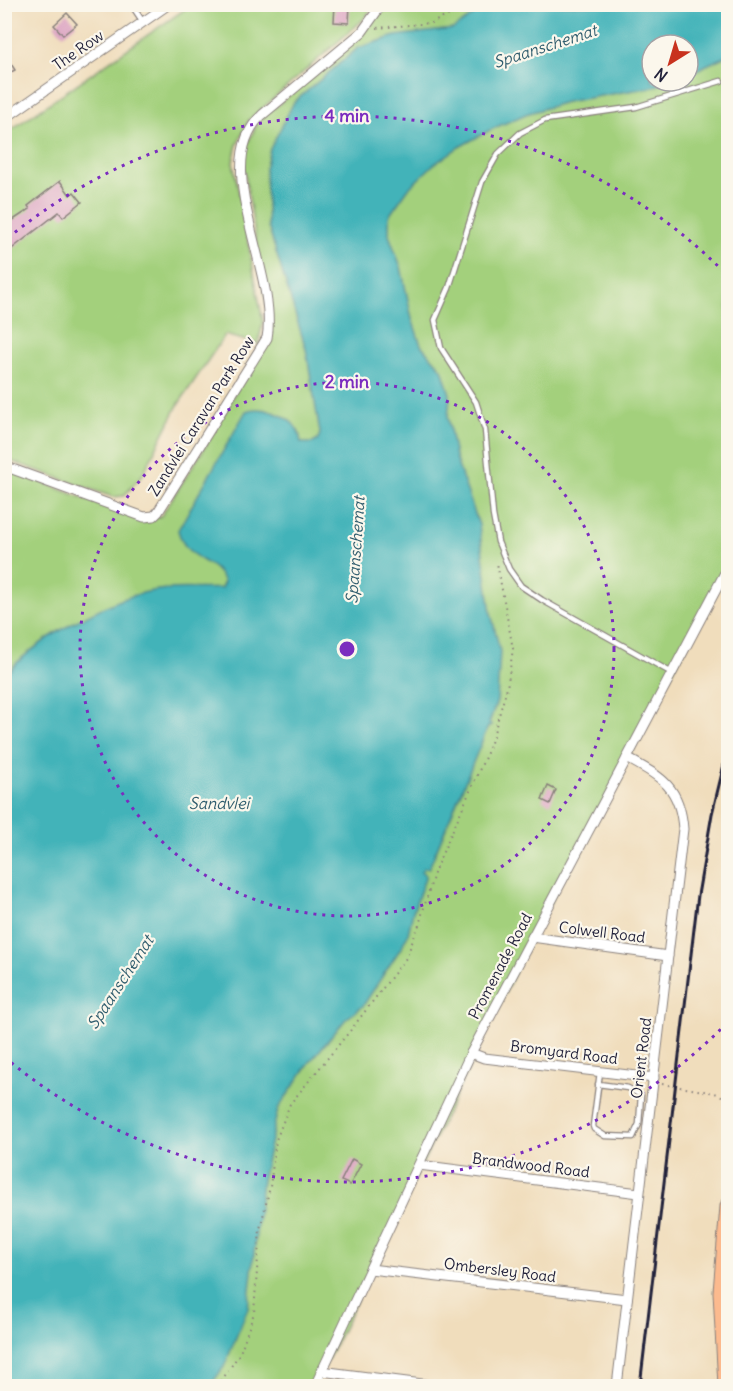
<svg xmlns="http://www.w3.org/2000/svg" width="733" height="1391" viewBox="0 0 733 1391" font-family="Delius,sans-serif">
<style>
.green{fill:#a3d07c;stroke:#62795c;stroke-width:1.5;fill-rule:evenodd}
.water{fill:#43b3b9;stroke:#326a7a;stroke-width:1.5}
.building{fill:#dba2c1}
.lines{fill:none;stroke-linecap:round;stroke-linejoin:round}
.service-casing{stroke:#89807c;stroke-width:7}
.minor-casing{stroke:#89807c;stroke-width:11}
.primary-casing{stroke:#89807c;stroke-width:17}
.path{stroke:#89807c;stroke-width:2;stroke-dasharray:1.5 4.5;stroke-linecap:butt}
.service{stroke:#fff;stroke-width:4.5}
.minor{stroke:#fff;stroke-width:9}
.primary{stroke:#fcba8e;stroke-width:15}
.rail{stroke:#22223b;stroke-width:3}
.ring{fill:none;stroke:#7b2cbf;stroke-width:3;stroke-dasharray:3 6}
.labels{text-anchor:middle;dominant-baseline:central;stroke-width:4.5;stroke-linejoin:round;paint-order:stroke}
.street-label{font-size:15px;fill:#22223b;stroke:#fbf7ec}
.water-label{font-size:16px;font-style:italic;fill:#2f5c6d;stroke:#fbf7ec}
.centre{fill:#7b2cbf;stroke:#fbf7ec;stroke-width:3}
.ring-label{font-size:18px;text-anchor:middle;font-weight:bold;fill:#7b2cbf;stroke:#fbf7ec;stroke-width:4.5;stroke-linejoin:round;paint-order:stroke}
</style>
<rect width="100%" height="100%" fill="#fbf7ec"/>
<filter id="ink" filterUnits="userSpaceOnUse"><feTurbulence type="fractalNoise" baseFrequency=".0167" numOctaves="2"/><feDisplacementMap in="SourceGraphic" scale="12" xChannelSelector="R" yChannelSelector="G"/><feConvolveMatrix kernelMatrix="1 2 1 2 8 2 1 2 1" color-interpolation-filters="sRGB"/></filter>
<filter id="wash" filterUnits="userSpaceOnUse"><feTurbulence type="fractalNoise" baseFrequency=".008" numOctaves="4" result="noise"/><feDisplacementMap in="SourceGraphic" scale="24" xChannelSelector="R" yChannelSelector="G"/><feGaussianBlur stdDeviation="1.35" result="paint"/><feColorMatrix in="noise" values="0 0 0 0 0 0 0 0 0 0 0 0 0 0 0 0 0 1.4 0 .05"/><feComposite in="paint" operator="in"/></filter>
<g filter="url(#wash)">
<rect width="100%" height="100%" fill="#f0ddbc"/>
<!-- green -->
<g class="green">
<path d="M 191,5 L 374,5 L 365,18 L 249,120 L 237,145 L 233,162 L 263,322 L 258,344 L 225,335 L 178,405 L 143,474 L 124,496 L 113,497 L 5,459 L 5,134 Z"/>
<path d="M 382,5 L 728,5 L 728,567 L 532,937 L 315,1386 L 5,1386 L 5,468 L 146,522 L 161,516 L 207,444 L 270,327 L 242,155 L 259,120 L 330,63 ZM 652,45 L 688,45 L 688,81 L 652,81 Z"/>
</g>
<!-- water -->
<path class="water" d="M 502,5 L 728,5 L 728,55 L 688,74 L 688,45 L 652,45 L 652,81 L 669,81 L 652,87 L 566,102 L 526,114 L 492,129 L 459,147 L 433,165 L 408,189 L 389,216 L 389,235 L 401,267 L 412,319 L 421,345 L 442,369 L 450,394 L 448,418 L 455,457 L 479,525 L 491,613 L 500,651 L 497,701 L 489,723 L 492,725 L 488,727 L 429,868 L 424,868 L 421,872 L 425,874 L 425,878 L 413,912 L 408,934 L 401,948 L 363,1006 L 346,1019 L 310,1062 L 278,1109 L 262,1180 L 248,1308 L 224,1367 L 210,1386 L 5,1386 L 5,676 C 30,643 105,601 147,592 C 171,586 197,590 221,588 L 224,582 C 213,556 187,564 178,530 L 246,411 C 261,405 289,415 297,429 C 300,433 300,439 301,443 L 313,443 L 318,440 L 320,433 L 306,349 L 268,226 L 265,169 L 270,149 L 294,102 L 358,48 L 395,36 L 453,29 L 478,12 Z"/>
<g id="blocks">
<!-- building -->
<g class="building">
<path d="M 335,4 L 350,4 L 349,23 L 334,22 Z"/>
<path d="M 67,13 L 77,24 L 63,35 L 54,25 Z"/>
<path d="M 4,53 L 15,70 L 4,76 Z"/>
<path d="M 60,181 L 70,195 L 74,192 L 82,202 L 63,217 L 59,212 L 4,255 L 4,226 L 30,209 L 28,206 Z"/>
<path d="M 548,786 L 556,790 L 550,804 L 542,800 Z"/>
<path d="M 352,1159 L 361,1164 L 350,1185 L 341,1181 Z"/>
</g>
</g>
</g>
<g filter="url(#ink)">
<use href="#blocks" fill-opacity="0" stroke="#89807c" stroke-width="1.5"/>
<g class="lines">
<!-- service casing -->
<g class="service-casing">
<g id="service">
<path d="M 131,4 L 143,22"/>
<path d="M 672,673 L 542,600 L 521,586 L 509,569 L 498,542 L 493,515 L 485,430 L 476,402 L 441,348 L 435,320 L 449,288 L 482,182 L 498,154 L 520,133 L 545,120 L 636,107 L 721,81"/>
<path d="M 598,1084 L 628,1088 L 641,1095 L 639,1124 L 633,1137 L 605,1136 L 594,1129 L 593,1126 L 600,1072"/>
</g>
</g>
<!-- minor casing -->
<g class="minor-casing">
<g id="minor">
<path d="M 4,119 L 169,4"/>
<path d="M 4,466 L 144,517 L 154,516 L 158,512 L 267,338 C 279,273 208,164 262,115 L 362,32 L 382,4"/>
<path d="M 532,937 L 668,956"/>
<path d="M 471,1053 L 484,1058 L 654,1078"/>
<path d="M 419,1165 L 639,1193"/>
<path d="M 370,1269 L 627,1299"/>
<path d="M 321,1371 L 438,1386"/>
<path d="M 315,1386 L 471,1053 L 728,567"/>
<path d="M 617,1386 L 683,829 C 680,786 661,777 627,758"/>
</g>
</g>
<!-- primary casing -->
<g class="primary-casing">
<path id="primary" d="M 726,1386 L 721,1292 L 728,1206"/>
</g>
<!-- path -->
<g class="path">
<path d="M 377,28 L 431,23 L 475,4"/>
<path d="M 662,1084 L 715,1093 L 726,1098"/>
<path d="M 218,1386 L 240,1353 L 254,1313 L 260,1229 L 270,1187 L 276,1140 L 290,1104 L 350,1031 L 406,958 L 419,925 L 435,870 L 490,746 L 507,688 L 513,649 L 497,563"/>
</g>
<!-- service -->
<use href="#service" class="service"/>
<!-- minor -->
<use href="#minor" class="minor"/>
<!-- primary -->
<use href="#primary" class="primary"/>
<!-- rail -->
<path class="rail" d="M 640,1386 L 698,895 L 712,814 L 728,748"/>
</g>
</g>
<!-- distance rings -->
<g class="ring">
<circle cx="347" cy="649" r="267"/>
<path d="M727 1023A533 533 0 0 1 8 1060M8 238A533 533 0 0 1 727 275"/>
</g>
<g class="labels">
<!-- street labels -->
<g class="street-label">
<text transform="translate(78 50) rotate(-35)">The Row</text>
<text transform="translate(201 416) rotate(-58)">Zandvlei Caravan Park Row</text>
<text transform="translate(602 932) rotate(7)">Colwell Road</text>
<text transform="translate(500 966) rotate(-62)">Promenade Road</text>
<text transform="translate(564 1052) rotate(7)">Bromyard Road</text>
<text transform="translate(641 1058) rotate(-83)">Orient Road</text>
<text transform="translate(531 1165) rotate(7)">Brandwood Road</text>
<text transform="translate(500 1270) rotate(7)">Ombersley Road</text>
</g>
<!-- water labels -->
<g class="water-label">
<text transform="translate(545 46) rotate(-18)">Spaanschemat</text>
<text transform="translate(355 550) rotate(-86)">Spaanschemat</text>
<text x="219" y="803">Sandvlei</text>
<text transform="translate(120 982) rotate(-57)">Spaanschemat</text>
</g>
</g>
<circle cx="347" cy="649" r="9" class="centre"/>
<g class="ring-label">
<text x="347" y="122">4 min</text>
<text x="347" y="388">2 min</text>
</g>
<!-- margin -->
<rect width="733" height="1391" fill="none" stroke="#fbf7ec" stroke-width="24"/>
<!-- north arrow -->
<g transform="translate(670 63) rotate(217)"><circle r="28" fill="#fbf7ec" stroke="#a4a2a5" stroke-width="1.5"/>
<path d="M0-4.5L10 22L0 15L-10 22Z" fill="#c8321e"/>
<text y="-9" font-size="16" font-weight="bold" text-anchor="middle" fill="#22223b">N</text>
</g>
</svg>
